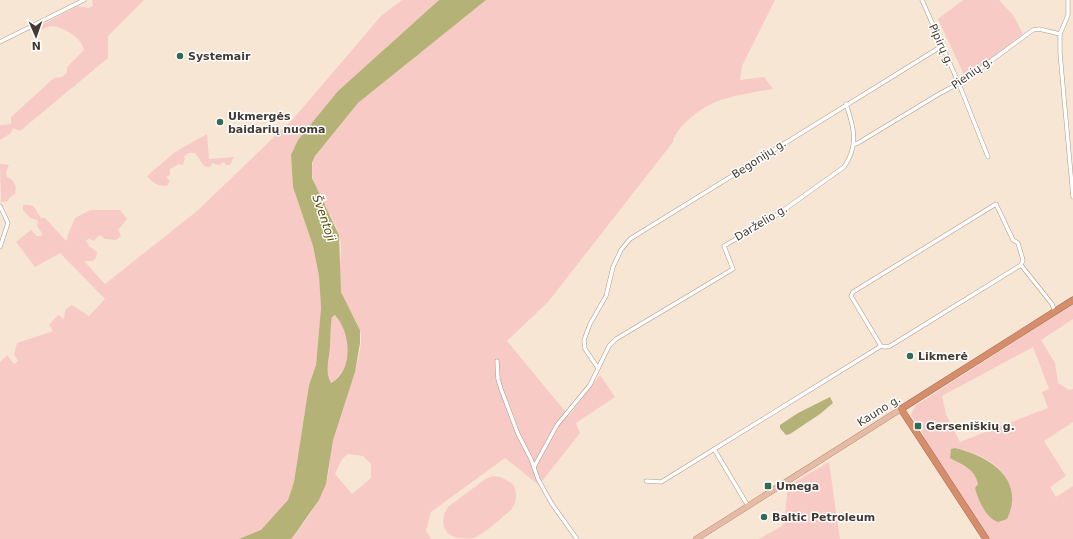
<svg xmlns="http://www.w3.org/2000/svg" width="1073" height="539" viewBox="0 0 1073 539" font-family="'DejaVu Sans',sans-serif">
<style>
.green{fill:#f7cac6;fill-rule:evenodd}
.water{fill:#b4b276;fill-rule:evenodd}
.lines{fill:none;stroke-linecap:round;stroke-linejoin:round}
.street-casing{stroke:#a98;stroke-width:4.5}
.primary-casing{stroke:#a27057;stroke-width:6}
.highway-casing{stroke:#a27057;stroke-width:7}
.street{stroke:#fff;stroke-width:3.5}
.primary{stroke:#e6bba6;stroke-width:5.5}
.highway{stroke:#d68d6b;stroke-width:6}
.poi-dot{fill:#316c56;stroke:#fff;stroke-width:1.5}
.labels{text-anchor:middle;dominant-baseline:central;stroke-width:3;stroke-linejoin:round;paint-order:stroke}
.street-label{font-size:11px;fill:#423a33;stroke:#fff}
.poi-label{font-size:11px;font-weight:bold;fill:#423a33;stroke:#fff;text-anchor:start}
.water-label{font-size:12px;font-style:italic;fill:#4f4b00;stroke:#fff}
</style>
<rect width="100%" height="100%" fill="#f8e6d4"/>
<!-- green -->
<g class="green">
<path d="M 92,0 L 144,0 L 108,36 L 108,58 L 20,131 L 13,128 L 11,133 L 0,140 L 0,125 L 11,124 L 11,117 L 54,78 L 62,77 L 67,73 L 67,67 L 84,50 C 82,38 65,28 53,26 C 48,26 43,29 38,31 L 36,28 L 78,6 L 88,8 L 93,6 Z"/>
<path d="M 402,0 L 439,0 L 338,91 L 291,155 L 293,187 L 313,246 L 319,276 L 321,308 L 316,365 L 309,385 L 294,482 L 288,501 L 261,531 L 239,539 L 0,539 L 0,362 L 7,355 L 14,364 L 18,361 L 14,354 L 17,343 L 53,331 L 49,325 L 58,315 L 64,319 L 65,310 L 72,305 L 89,316 L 105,299 L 60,253 L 35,267 L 16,242 L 31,230 L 37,236 L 41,236 L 42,233 L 37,226 L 38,220 L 30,218 L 23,210 L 23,205 C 36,203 35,210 41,218 L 45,218 L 66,241 C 68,233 72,226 75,218 L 90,210 L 120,210 L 127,219 L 118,230 L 121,236 L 116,240 L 105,239 L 100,235 L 93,241 L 89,238 L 86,241 L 89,246 L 97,252 L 96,258 L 93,261 L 84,261 L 105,284 L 197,211 L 294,118 L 381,16 Z"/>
<path d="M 486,0 L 775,0 L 742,66 L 740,80 L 764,77 L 773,89 C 756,91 737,95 721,100 C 706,104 675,126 673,142 L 548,302 L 507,341 L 569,416 L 600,375 L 615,397 L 576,423 L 580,433 L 539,485 L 505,458 L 431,512 L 426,531 L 431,539 L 291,539 C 304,524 318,504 325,486 C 331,470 329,453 333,438 C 339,413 367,351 360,330 C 356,317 344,305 341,292 C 337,274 344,251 339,234 C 331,208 303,185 315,156 L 358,103 ZM 348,454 L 363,456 L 371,464 L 371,478 L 352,494 L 335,474 L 342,459 Z"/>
<path d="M 963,0 L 999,0 L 1013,15 L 1023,34 L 970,75 L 965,77 L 938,19 Z"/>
<path d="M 207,134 L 209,159 L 234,157 L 230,165 L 226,165 L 224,162 L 219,165 L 212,163 L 210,167 L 204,166 L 195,153 L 189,153 L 183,157 L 185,158 L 183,165 L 179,164 L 170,169 L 170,175 L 166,177 L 170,181 L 167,186 C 157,186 153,183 147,176 L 175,152 Z"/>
<path d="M 0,164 L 9,165 L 6,172 L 7,177 C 15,181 17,185 15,194 L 9,198 L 8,201 L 1,202 Z"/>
<path d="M 1073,304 L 1073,319 L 1041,340 L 1055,363 L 1058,383 L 1069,390 L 1073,389 L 1073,422 L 1044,441 L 1066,476 L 1050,487 L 1056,497 L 1073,486 L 1073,539 L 990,539 L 926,444 L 923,434 L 911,415 L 915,406 ZM 1033,347 L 1049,389 L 1042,392 L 1048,408 L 960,442 L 946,414 L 942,396 ZM 955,448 C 985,455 1006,465 1012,497 L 975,489 L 978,484 L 976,475 Z"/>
<path d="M 336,315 C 351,333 355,370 330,383 C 325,370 330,359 330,345 C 331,335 330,326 332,316 Z"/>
<path d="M 829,462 L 840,539 L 759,539 L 782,526 L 784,522 L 788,486 Z"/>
<path d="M 493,476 L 501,477 L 513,484 C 518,494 517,501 511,510 C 500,519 487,532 474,538 C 465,539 449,539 445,529 C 441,520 444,513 449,506 L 487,478 Z"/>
</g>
<!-- water -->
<g class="water">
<path d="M 439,0 L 486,0 L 358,103 L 315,156 L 312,163 L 312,178 L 339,235 L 341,292 L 360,330 L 360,343 L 355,372 L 333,440 L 326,484 L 319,500 L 295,534 L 291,539 L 239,539 L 261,530 L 288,500 L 294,482 L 309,385 L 316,365 L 321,308 L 319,276 L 313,246 L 293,187 L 291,155 L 298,140 L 338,91 ZM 335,315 C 351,332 354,371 331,383 C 324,370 330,358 330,345 C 331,335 330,327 332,317 Z"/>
<path d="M 830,397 L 833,403 L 820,414 L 790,434 L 786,435 L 780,428 L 780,425 L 798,413 Z"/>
<path d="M 955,448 C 989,456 1026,479 1007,519 L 998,522 C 986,518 978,500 975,488 L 978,484 C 975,469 963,465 950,458 L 951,449 Z"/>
</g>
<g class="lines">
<!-- street casing -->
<g class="street-casing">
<g id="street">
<path d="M 922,0 L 959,84 L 988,157"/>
<path d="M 1068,0 L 1068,15 L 1060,34 L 1060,53 L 1073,197"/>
<path d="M 0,42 L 84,0"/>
<path d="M 855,144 L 858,143 L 939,94 L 965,80 L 1033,30 L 1039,29 L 1060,34"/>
<path d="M 0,206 L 8,223 L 0,247"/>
<path d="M 881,346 L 851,296 L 853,292 L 996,204 L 1013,240 L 1018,243 L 1023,260 L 1021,265"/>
<path d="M 497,361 L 498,379 L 501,389 L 518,434 L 531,459 L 538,479 L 552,504 L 577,539"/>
<path d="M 598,368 L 585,349 L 584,340 L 590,324 L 606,296 L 613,267 L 621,250 L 630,239 L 942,46"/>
<path d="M 714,449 L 748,506"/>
<path d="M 534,467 L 557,425 L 590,385 L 609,346 L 616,339 L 733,269 L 724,246 L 774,217 L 844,167 C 859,146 854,127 846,104"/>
<path d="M 646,481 L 661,482 L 666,479 L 881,346 L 885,347 L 890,346 L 1021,265 L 1052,304 L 1055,312"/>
</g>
</g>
<!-- primary casing -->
<g class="primary-casing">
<path id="primary" d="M 696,539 L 901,409"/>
</g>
<!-- highway casing -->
<g class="highway-casing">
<path id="highway" d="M 986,539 L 901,409 L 1073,300"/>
</g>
<!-- street -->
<use href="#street" class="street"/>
<!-- primary -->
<use href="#primary" class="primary"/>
<!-- highway -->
<use href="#highway" class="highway"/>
</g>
<!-- markers -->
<g class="poi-dot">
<circle cx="180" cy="56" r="4"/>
<circle cx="220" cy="122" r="4"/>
<circle cx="910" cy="356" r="4"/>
<rect x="914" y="422" width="8" height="8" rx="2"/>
<rect x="764" y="482" width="8" height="8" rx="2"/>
<circle cx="764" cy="517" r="4"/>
</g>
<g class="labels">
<!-- street labels -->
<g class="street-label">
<text transform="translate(941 45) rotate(66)">Pipirų g.</text>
<text transform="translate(972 73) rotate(-35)">Pienių g.</text>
<text transform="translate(759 159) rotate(-33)">Begonijų g.</text>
<text transform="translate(761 223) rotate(-31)">Darželio g.</text>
<text transform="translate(879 411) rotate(-32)">Kauno g.</text>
</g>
<!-- poi labels -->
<g class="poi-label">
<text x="188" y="56">Systemair</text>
<text x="228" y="116">Ukmergės<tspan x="228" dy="13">baidarių nuoma</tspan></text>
<text x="918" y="356">Likmerė</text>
<text x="926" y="426">Gerseniškių g.</text>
<text x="776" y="486">Umega</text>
<text x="772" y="517">Baltic Petroleum</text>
</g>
<!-- water labels -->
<g class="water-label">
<text transform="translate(324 218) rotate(71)">Šventoji</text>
</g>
</g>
<!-- north arrow -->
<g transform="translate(36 36) rotate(178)" stroke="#ffffff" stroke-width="3" paint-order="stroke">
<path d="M0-3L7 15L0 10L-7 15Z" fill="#423a33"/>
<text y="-6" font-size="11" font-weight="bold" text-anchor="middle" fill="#423a33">N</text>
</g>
</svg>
